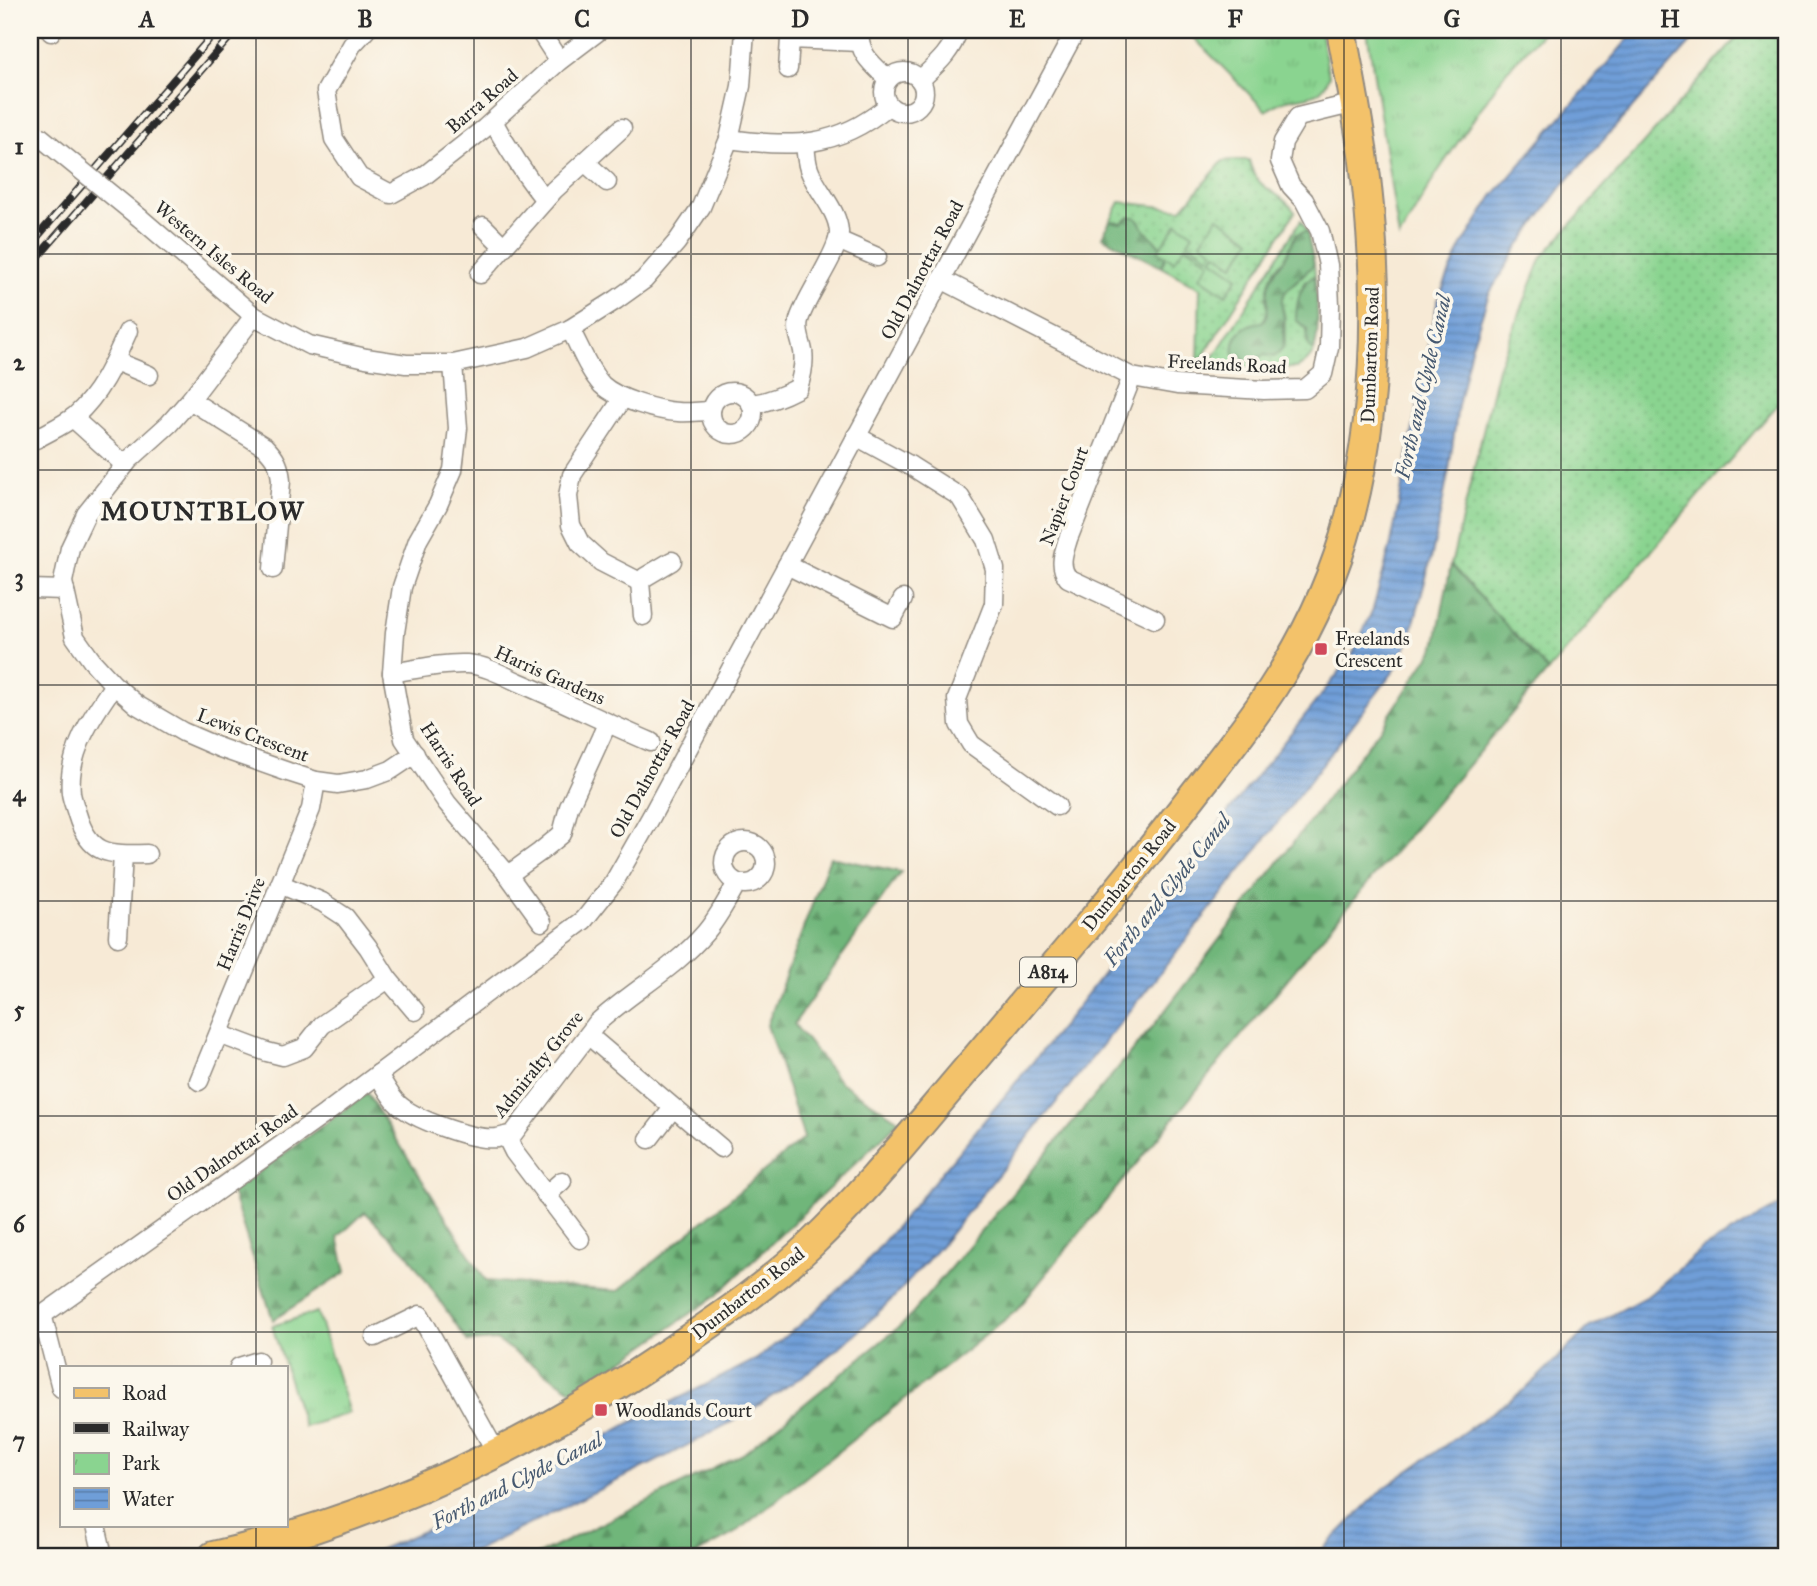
<svg xmlns="http://www.w3.org/2000/svg" width="1817" height="1586" viewBox="0 0 1817 1586" font-family="'IM FELL Great Primer',serif">
<style>
.grass{fill:url(#grass-dots);stroke:#5a805e;stroke-width:2}
.forest{fill:url(#forest-firs);stroke:#4d7052;stroke-width:2}
.park{fill:url(#park-tufts);stroke:#5a805e;stroke-width:2}
.water{fill:url(#water-rules);stroke:#4d6482;stroke-width:2}
.lines{fill:none;stroke-linecap:round;stroke-linejoin:round}
.minor-casing{stroke:#918a80;stroke-width:21}
.primary-casing{stroke:#918a80;stroke-width:32}
.minor{stroke:#fff;stroke-width:18}
.primary{stroke:#f3c26a;stroke-width:28}
.rail-casing{stroke:#2b2b2b;stroke-width:8}
.rail{stroke:#fbf7ec;stroke-width:5;stroke-dasharray:16;stroke-linecap:butt}
.minor-bridge-casing{stroke:#918a80;stroke-width:21;stroke-linecap:butt}
.minor-bridge{stroke:#fff;stroke-width:18}
.grid{fill:none;stroke:#2b2b2b;stroke-width:2;stroke-opacity:0.55}
.poi-dot{fill:#d1495b;stroke:#fbf7ec;stroke-width:2.5}
.labels{text-anchor:middle;dominant-baseline:central;stroke-width:7;stroke-linejoin:round;paint-order:stroke}
.shield{fill:#fbf7ec;stroke:#696865;stroke-width:2}
.shield-label{font-size:18px;font-weight:bold;fill:#2b2b2b}
.street-label{font-size:19px;fill:#2b2b2b;stroke:#fbf7ec}
.poi-label{font-size:19px;fill:#2b2b2b;stroke:#fbf7ec;text-anchor:start}
.water-label{font-size:21px;font-style:italic;fill:#465970;stroke:#fbf7ec}
.district-label{font-size:26px;font-weight:bold;letter-spacing:2px;fill:#2b2b2b;stroke:#fbf7ec}
.neatline{fill:none;stroke:#2b2b2b;stroke-width:2.5}
.grid-label{font-size:23px;text-anchor:middle;font-weight:bold;fill:#2b2b2b}
</style>
<defs>
<pattern id="grass-dots" width="8" height="8" patternUnits="userSpaceOnUse" patternTransform="scale(1.75)"><rect width="8" height="8" fill="#8ad490"/><path d="M2 2h.1M6 6h.1" fill="none" stroke="#77b67c" stroke-width="1.8" stroke-linecap="round"/></pattern>
<pattern id="forest-firs" width="22" height="20" patternUnits="userSpaceOnUse" patternTransform="scale(1.75)"><rect width="22" height="20" fill="#6fb67a"/><path d="M5 1l3.5 6h-7zM16 11l3.5 6h-7z" fill="#5b9464"/></pattern>
<pattern id="park-tufts" width="24" height="20" patternUnits="userSpaceOnUse" patternTransform="scale(1.75)"><rect width="24" height="20" fill="#8ad490"/><path d="M3 7l-1-3M5 7V3M7 7l1-3M15 17l-1-3M17 17v-4M19 17l1-3" fill="none" stroke="#77b67c"/></pattern>
<pattern id="water-rules" width="6" height="5" patternUnits="userSpaceOnUse" patternTransform="scale(1.75)"><rect width="6" height="5" fill="#6f9ed8"/><path d="M0 2.5h6" fill="none" stroke="#5b81af"/></pattern>
</defs>
<rect width="100%" height="100%" fill="#fbf7ec"/>
<filter id="ink" filterUnits="userSpaceOnUse"><feTurbulence type="fractalNoise" baseFrequency=".0143" numOctaves="2"/><feDisplacementMap in="SourceGraphic" scale="14" xChannelSelector="R" yChannelSelector="G"/><feConvolveMatrix kernelMatrix="1 2 1 2 8 2 1 2 1" color-interpolation-filters="sRGB"/></filter>
<filter id="wash" filterUnits="userSpaceOnUse"><feTurbulence type="fractalNoise" baseFrequency=".00686" numOctaves="4" result="noise"/><feDisplacementMap in="SourceGraphic" scale="28" xChannelSelector="R" yChannelSelector="G"/><feGaussianBlur stdDeviation="1.57" result="paint"/><feColorMatrix in="noise" values="0 0 0 0 0 0 0 0 0 0 0 0 0 0 0 0 0 1.4 0 .05"/><feComposite in="paint" operator="in"/></filter>
<g filter="url(#wash)">
<rect width="100%" height="100%" fill="#f7ead6"/>
<!-- grass -->
<g class="grass">
<path d="M 1744,30 L 1787,30 L 1787,394 L 1548,671 L 1451,565 L 1498,368 L 1542,257 Z"/>
<path d="M 1236,160 L 1249,160 C 1257,194 1279,188 1295,212 L 1198,364 L 1200,288 L 1161,267 L 1166,256 L 1174,261 L 1185,245 L 1210,262 L 1200,277 L 1216,253 L 1213,250 L 1209,257 L 1187,242 L 1178,223 L 1161,247 L 1143,228 L 1139,221 L 1125,220 L 1122,223 L 1110,221 L 1120,202 L 1182,209 L 1223,161 Z"/>
<path d="M 1301,220 L 1307,232 L 1303,232 L 1290,246 L 1285,259 L 1275,269 L 1266,298 L 1268,308 L 1266,318 L 1262,322 L 1285,342 C 1284,333 1286,323 1284,314 C 1283,307 1279,304 1282,297 C 1286,288 1306,274 1314,264 L 1315,276 C 1309,278 1304,281 1302,288 C 1298,297 1300,322 1307,329 C 1308,338 1305,346 1314,351 C 1310,359 1305,364 1297,368 L 1208,366 Z"/>
</g>
<!-- forest -->
<g class="forest">
<path d="M 1129,217 L 1135,217 L 1139,221 L 1143,228 L 1161,247 L 1159,251 L 1166,256 L 1161,267 L 1102,237 L 1110,221 L 1122,223 Z"/>
<path d="M 1303,232 L 1307,232 L 1314,264 C 1306,274 1287,286 1283,296 C 1280,301 1282,306 1283,312 C 1285,317 1283,322 1283,328 C 1284,341 1286,349 1274,357 L 1264,355 C 1252,362 1245,364 1234,355 C 1231,336 1244,323 1262,322 C 1272,312 1265,296 1269,284 C 1271,274 1278,268 1284,260 C 1289,252 1292,242 1296,234 Z"/>
<path d="M 1315,276 C 1316,300 1321,328 1314,351 C 1305,347 1308,338 1307,329 L 1296,320 C 1296,304 1300,282 1315,276 Z"/>
<path d="M 1451,565 L 1548,671 L 1312,949 L 1016,1311 L 735,1533 L 693,1556 L 536,1556 L 743,1454 L 905,1322 L 1154,1025 L 1383,725 L 1435,647 Z"/>
<path d="M 830,857 L 901,872 L 794,1024 L 840,1082 L 900,1121 L 716,1296 L 576,1393 L 496,1340 L 468,1342 L 407,1253 L 365,1212 L 338,1237 L 346,1272 L 273,1320 L 232,1192 L 367,1093 L 486,1281 L 618,1291 L 804,1138 L 767,1025 Z"/>
</g>
<!-- park -->
<g class="park">
<path d="M 1188,30 L 1320,30 L 1329,76 C 1322,102 1300,94 1281,102 C 1276,104 1270,108 1266,111 L 1187,31 Z"/>
<path d="M 1367,30 L 1545,30 L 1505,73 L 1437,173 L 1399,238 Z"/>
<path d="M 1218,217 L 1251,240 L 1234,265 L 1216,253 L 1212,259 L 1238,277 L 1226,295 L 1200,277 L 1210,262 L 1186,245 L 1174,261 L 1158,251 L 1177,223 L 1193,234 L 1188,242 L 1209,257 L 1213,250 L 1201,242 Z"/>
<path d="M 317,1312 L 349,1413 L 304,1427 L 272,1326 Z"/>
</g>
<!-- water -->
<g class="water">
<path d="M 1636,30 L 1702,30 L 1564,184 L 1518,247 L 1489,294 L 1471,348 L 1458,406 L 1449,470 L 1432,555 L 1410,638 L 1397,667 L 1256,851 L 1138,1001 L 942,1244 L 897,1294 L 858,1332 L 810,1371 L 741,1417 L 661,1459 L 465,1556 L 365,1556 L 486,1504 L 628,1424 L 757,1359 L 808,1318 L 864,1265 L 917,1202 L 1065,1023 L 1193,856 L 1352,656 L 1373,609 L 1391,544 L 1438,299 L 1461,247 L 1493,196 Z"/>
<path d="M 1787,1201 L 1787,1556 L 1316,1556 L 1383,1489 L 1528,1387 L 1588,1328 L 1649,1295 L 1702,1249 Z"/>
</g>
</g>
<g filter="url(#ink)">
<g class="lines">
<!-- minor casing -->
<g class="minor-casing">
<g id="minor">
<path d="M 366,30 L 352,45 L 326,91 L 334,139 L 359,177 L 391,194 L 424,176 L 485,128 L 559,61 L 600,30"/>
<path d="M 539,30 L 559,61"/>
<path d="M 859,30 C 859,55 871,63 888,79"/>
<path d="M 51,32 L 52,30"/>
<path d="M 788,69 L 790,39 L 860,42"/>
<circle cx="904" cy="92" r="20"/>
<path d="M 920,80 C 936,65 952,52 958,30"/>
<path d="M 493,121 C 508,149 525,175 545,200"/>
<path d="M 729,139 C 792,148 837,148 888,106"/>
<path d="M 585,162 L 607,182"/>
<path d="M 140,218 L 254,316 L 309,345 L 366,358 L 406,364 L 453,364 L 527,348 L 570,329 L 616,300 L 644,280 L 677,242 L 701,207 L 729,139 L 741,86 L 745,30"/>
<path d="M 483,226 L 503,246"/>
<path d="M 838,240 L 877,257"/>
<path d="M 480,274 L 554,190 L 622,128"/>
<path d="M 941,279 L 1132,377 L 1177,385 L 1264,390 L 1305,389 L 1323,374 L 1329,347 L 1330,305 L 1328,265 L 1320,231 L 1304,200 L 1291,186 L 1280,161 L 1283,142 L 1298,117 L 1355,103"/>
<path d="M 254,316 L 190,400 L 169,424 L 129,460 L 86,514 L 70,548 L 63,582 L 75,637 L 92,661 L 114,685 L 137,705 L 183,732 L 220,748 L 288,772 L 316,781 L 338,784 L 367,779 L 391,770 L 415,754"/>
<path d="M 570,329 C 580,347 588,370 602,385 C 617,399 658,411 678,412 C 689,413 700,411 710,411"/>
<path d="M 115,361 L 149,375"/>
<path d="M 453,364 L 458,428 L 453,470 L 438,505 L 418,540 L 402,587 L 395,633 L 392,673 L 404,739 L 447,803 L 508,875 L 542,922"/>
<path d="M 1132,377 L 1068,539 C 1064,553 1058,565 1068,578 L 1155,619"/>
<circle cx="732" cy="413" r="21"/>
<path d="M 623,398 L 572,475 L 568,496 L 571,525 L 580,543 L 601,562 L 640,582"/>
<path d="M 190,400 L 265,447 C 276,458 280,466 281,481 L 273,569"/>
<path d="M 752,404 C 768,402 783,396 798,388 C 802,376 805,364 803,351 C 801,340 796,331 799,320 C 806,296 840,251 839,232 C 838,211 819,193 811,174 C 806,165 806,153 805,143"/>
<path d="M 73,418 L 125,465"/>
<path d="M 856,436 L 911,466 L 960,497 L 986,540 L 995,569 L 994,604 L 957,699 L 959,724 L 971,744 L 1057,806"/>
<path d="M 36,439 C 48,432 64,425 75,416 C 101,393 114,362 128,331"/>
<path d="M 787,565 L 893,618 L 903,599"/>
<path d="M 30,589 L 65,590"/>
<path d="M 643,616 L 640,582 L 645,577 L 672,561"/>
<path d="M 392,673 C 416,669 442,663 467,664 C 484,665 503,675 518,682 C 563,701 606,723 651,742"/>
<path d="M 114,685 C 92,716 67,753 71,793 C 72,800 75,807 77,814 C 89,855 108,855 147,854"/>
<circle cx="745" cy="863" r="21"/>
<path d="M 508,875 L 540,852 L 562,834 L 569,807 L 607,724"/>
<path d="M 280,884 L 322,902 L 345,917 L 368,947 L 388,979 L 415,1011"/>
<path d="M 118,937 L 123,855"/>
<path d="M 219,1034 L 267,1052 L 283,1056 L 304,1048 L 322,1025 L 388,979"/>
<path d="M 588,1035 L 721,1148"/>
<path d="M 378,1074 C 383,1083 389,1094 396,1102 C 412,1119 474,1141 497,1138 C 503,1137 508,1135 513,1134 L 597,1023 C 632,991 674,969 705,933 C 718,918 727,900 737,883"/>
<path d="M 199,1081 L 311,809 L 316,781"/>
<path d="M 506,1136 L 514,1152 L 580,1239"/>
<path d="M 649,1139 L 673,1108"/>
<path d="M 546,1195 L 562,1181"/>
<path d="M 42,1314 L 61,1388"/>
<path d="M 30,1324 L 325,1114 L 584,920 L 614,882 L 651,817 L 1076,30"/>
<path d="M 375,1337 L 420,1315 L 496,1452"/>
<path d="M 239,1367 L 258,1361"/>
<path d="M 96,1525 L 103,1556"/>
</g>
</g>
<!-- primary casing -->
<g class="primary-casing">
<path id="primary" d="M 213,1556 C 380,1518 537,1442 678,1346 C 724,1315 770,1283 811,1244 C 859,1198 901,1147 944,1096 C 991,1040 1038,984 1086,928 C 1124,883 1161,837 1197,790 C 1223,757 1249,724 1272,689 C 1302,643 1328,590 1344,538 C 1381,414 1380,281 1363,154 C 1357,112 1349,71 1341,30"/>
</g>
<!-- minor -->
<use href="#minor" class="minor"/>
<!-- primary -->
<use href="#primary" class="primary"/>
<!-- rail casing -->
<g class="rail-casing">
<g id="rail">
<path d="M 30,245 L 217,30"/>
<path d="M 30,266 L 236,30"/>
</g>
</g>
<!-- rail -->
<use href="#rail" class="rail"/>
<!-- minor-bridge casing -->
<g class="minor-bridge-casing">
<path id="minor-bridge" d="M 38,135 L 140,218"/>
</g>
<!-- minor-bridge -->
<use href="#minor-bridge" class="minor-bridge"/>
</g>
</g>
<!-- grid -->
<path class="grid" d="M 256,30 L 256,1367M 474,30 L 474,1556M 691,30 L 691,1556M 908,30 L 908,1556M 1126,30 L 1126,1556M 1344,30 L 1344,1556M 1561,30 L 1561,1556M 30,254 L 1787,254M 30,470 L 1787,470M 30,685 L 1787,685M 30,901 L 1787,901M 30,1116 L 1787,1116M 30,1332 L 1787,1332M 256,1525 L 256,1556"/>
<!-- markers -->
<g class="poi-dot">
<rect x="1314" y="642" width="14" height="14" rx="3.5"/>
<rect x="594" y="1403" width="14" height="14" rx="3.5"/>
</g>
<g class="labels">
<!-- shield labels -->
<rect class="shield" x="1020" y="957.5" width="56" height="29" rx="5"/>
<g class="shield-label">
<text x="1048" y="972">A814</text>
</g>
<!-- street labels -->
<g class="street-label">
<text transform="translate(482 101) rotate(-41)">Barra Road</text>
<text transform="translate(214 252) rotate(40)">Western Isles Road</text>
<text transform="translate(922 270) rotate(-62)">Old Dalnottar Road</text>
<text transform="translate(1370 355) rotate(-88)">Dumbarton Road</text>
<text transform="translate(1227 364) rotate(3)">Freelands Road</text>
<text transform="translate(1064 496) rotate(-69)">Napier Court</text>
<text transform="translate(550 675) rotate(24)">Harris Gardens</text>
<text transform="translate(253 735) rotate(21)">Lewis Crescent</text>
<text transform="translate(451 764) rotate(57)">Harris Road</text>
<text transform="translate(652 769) rotate(-61)">Old Dalnottar Road</text>
<text transform="translate(1129 875) rotate(-51)">Dumbarton Road</text>
<text transform="translate(241 924) rotate(-68)">Harris Drive</text>
<text transform="translate(538 1064) rotate(-51)">Admiralty Grove</text>
<text transform="translate(232 1153) rotate(-35)">Old Dalnottar Road</text>
<text transform="translate(748 1293) rotate(-38)">Dumbarton Road</text>
</g>
<!-- poi labels -->
<g class="poi-label">
<text x="1335" y="638">Freelands<tspan x="1335" dy="22">Crescent</tspan></text>
<text x="615" y="1410">Woodlands Court</text>
</g>
<!-- water labels -->
<g class="water-label">
<text transform="translate(1423 387) rotate(-77)">Forth and Clyde Canal</text>
<text transform="translate(1167 890) rotate(-51)">Forth and Clyde Canal</text>
<text transform="translate(517 1481) rotate(-27)">Forth and Clyde Canal</text>
</g>
<!-- district labels -->
<g class="district-label">
<text x="203" y="511">MOUNTBLOW</text>
</g>
</g>
<!-- margin -->
<rect width="1817" height="1586" fill="none" stroke="#fbf7ec" stroke-width="77"/>
<!-- legend -->
<rect x="60" y="1366" width="228" height="161" fill="#fbf7ec" stroke="#a8a59f" stroke-width="2"/>
<rect x="74" y="1388" width="35" height="10" fill="#f3c26a" stroke="#a8a59f" stroke-width="2"/>
<text x="122" y="1400" font-size="21" fill="#2b2b2b">Road</text>
<rect x="74" y="1423" width="35" height="10" fill="#2b2b2b" stroke="#a8a59f" stroke-width="2"/>
<text x="122" y="1436" font-size="21" fill="#2b2b2b">Railway</text>
<rect x="74" y="1453" width="35" height="21" fill="url(#park-tufts)" stroke="#a8a59f" stroke-width="2"/>
<text x="122" y="1470" font-size="21" fill="#2b2b2b">Park</text>
<rect x="74" y="1488" width="35" height="21" fill="url(#water-rules)" stroke="#a8a59f" stroke-width="2"/>
<text x="122" y="1506" font-size="21" fill="#2b2b2b">Water</text>
<rect x="38" y="38" width="1740" height="1510" class="neatline"/>
<g class="grid-label">
<text x="147" y="27">A</text>
<text x="365" y="27">B</text>
<text x="582" y="27">C</text>
<text x="800" y="27">D</text>
<text x="1017" y="27">E</text>
<text x="1235" y="27">F</text>
<text x="1452" y="27">G</text>
<text x="1670" y="27">H</text>
<text x="19" y="154">1</text>
<text x="19" y="370">2</text>
<text x="19" y="585">3</text>
<text x="19" y="801">4</text>
<text x="19" y="1017">5</text>
<text x="19" y="1232">6</text>
<text x="19" y="1448">7</text>
</g>
</svg>
